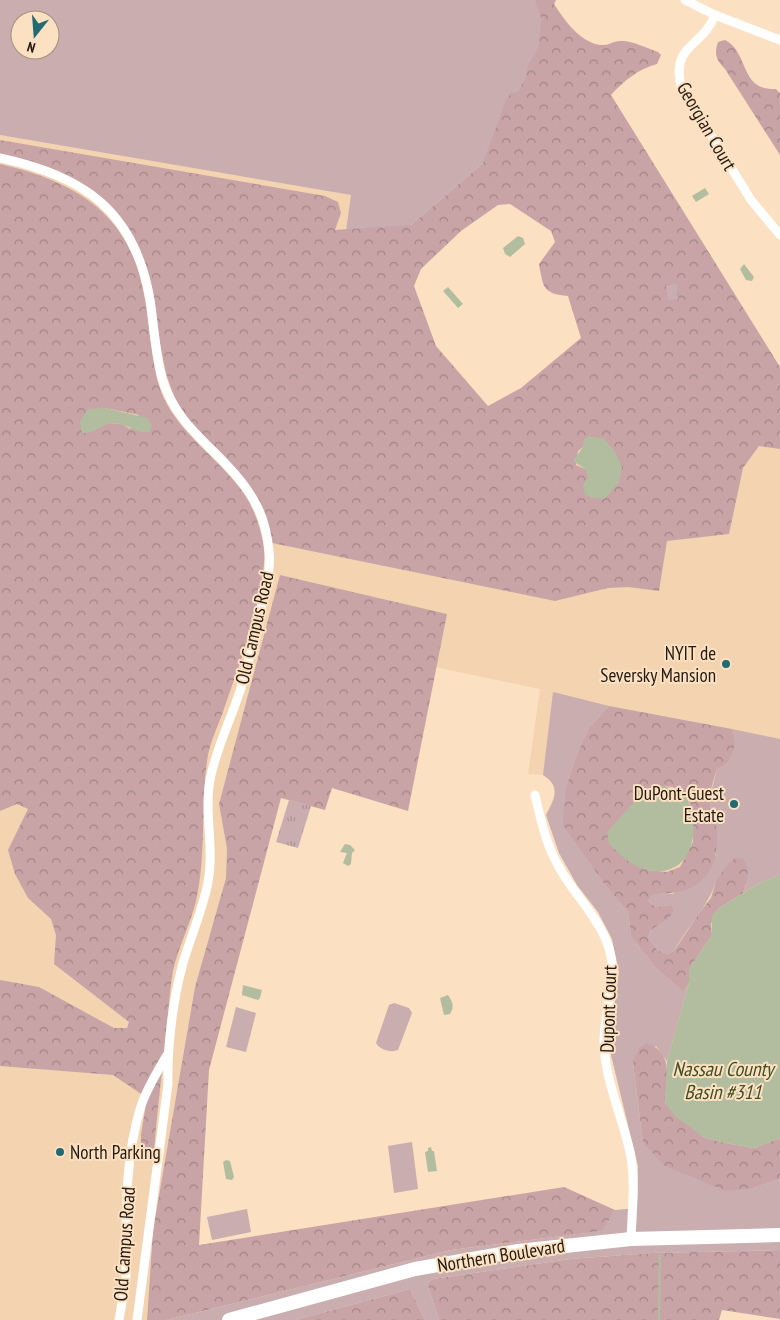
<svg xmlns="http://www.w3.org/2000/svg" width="780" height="1320" viewBox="0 0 780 1320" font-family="'PT Sans Narrow',sans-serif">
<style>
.built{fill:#f4d3b0}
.grass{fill:#c9adaf;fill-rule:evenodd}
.forest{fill:url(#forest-crowns);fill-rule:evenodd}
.park{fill:url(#park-tufts)}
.water{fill:#b2bda0}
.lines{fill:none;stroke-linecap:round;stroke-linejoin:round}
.stream{stroke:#b2bda0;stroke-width:2.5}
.street{stroke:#fff;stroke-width:9}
.primary{stroke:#fff;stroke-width:14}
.poi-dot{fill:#1f6a73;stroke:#fbe0c2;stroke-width:2}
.labels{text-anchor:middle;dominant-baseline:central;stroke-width:4;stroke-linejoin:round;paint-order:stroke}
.street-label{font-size:19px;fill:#241a0f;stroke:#fbe0c2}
.poi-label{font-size:19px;fill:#241a0f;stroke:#fbe0c2;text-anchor:end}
.water-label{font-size:20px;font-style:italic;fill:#404f21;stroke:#fbe0c2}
</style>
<defs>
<pattern id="forest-crowns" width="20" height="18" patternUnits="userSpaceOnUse" patternTransform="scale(1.25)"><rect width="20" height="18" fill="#c8a4a6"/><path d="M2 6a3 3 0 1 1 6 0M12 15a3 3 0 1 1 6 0" fill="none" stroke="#a28586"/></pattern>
<pattern id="park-tufts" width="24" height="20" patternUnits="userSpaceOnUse" patternTransform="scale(1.25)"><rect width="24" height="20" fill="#c9adaf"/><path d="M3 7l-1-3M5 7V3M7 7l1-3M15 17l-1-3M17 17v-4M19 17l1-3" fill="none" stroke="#ac9495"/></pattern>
</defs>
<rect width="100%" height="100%" fill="#fbe0c2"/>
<!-- built -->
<path class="built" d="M 0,135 L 351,195 L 340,273 L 295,514 L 780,376 L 780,1223 L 636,1215 L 638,1166 L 611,1055 L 611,1030 L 619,972 L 612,939 L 598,912 L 577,885 L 559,853 L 546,815 L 555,795 L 553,783 L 543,775 L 528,774 L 540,689 L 267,632 L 219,804 L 227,849 L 226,878 L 195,987 L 153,1230 L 147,1320 L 0,1320 Z"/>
<!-- grass -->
<g class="grass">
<path d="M 0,0 L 551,0 L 580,47 L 483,163 L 411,225 L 340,273 L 351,195 L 0,135 ZM 20,20 L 50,20 L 50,50 L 20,50 Z"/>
<path d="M 553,692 L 609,706 L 588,729 L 576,756 L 565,791 L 564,825 L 605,885 L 628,912 L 631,936 L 655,967 L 681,990 L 684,990 L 689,983 L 667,1061 L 656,1046 L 633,1062 L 643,1143 L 753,1188 L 780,1179 L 780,1250 L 652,1253 L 570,1259 L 433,1279 L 427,1283 L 439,1320 L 425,1320 L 410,1289 L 295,1320 L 166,1320 L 451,1250 L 601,1231 L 615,1210 L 637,1208 L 638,1166 L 611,1055 L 611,1030 L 619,972 L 612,939 L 598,912 L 577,885 L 559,853 L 546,815 C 555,799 561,786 543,775 Z"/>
<path d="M 732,729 L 780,739 L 780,875 L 759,883 L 743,893 L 746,885 L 716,881 C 708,907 687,927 674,951 L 667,954 L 657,950 L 648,937 L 651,930 L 667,920 L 671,905 L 656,907 L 648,901 L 653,894 L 673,894 L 716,855 L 717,828 L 709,801 L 717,769 C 733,766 739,742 732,729 Z"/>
<path d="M 394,1003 L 409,1008 L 412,1013 L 398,1050 C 391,1053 380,1050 376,1043 L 389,1005 Z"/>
<path d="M 236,1007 L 256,1013 L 246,1052 L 226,1047 Z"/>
<path d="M 412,1142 L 418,1189 L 394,1193 L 388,1146 Z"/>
<path d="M 247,1209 L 251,1232 L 212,1240 L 207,1217 Z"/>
</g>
<!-- forest -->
<g class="forest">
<path d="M 535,0 L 556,0 L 554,4 C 564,20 583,46 604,45 C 609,45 614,41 620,41 C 631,40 647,48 658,52 L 661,55 L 657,64 C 638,69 624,81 611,95 L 780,367 L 780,449 L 759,446 L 743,468 L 729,534 L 667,541 L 659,591 L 628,587 L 608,588 L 555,601 L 272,543 C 270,530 268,517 262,506 C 242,469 204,447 182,411 C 161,376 160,337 154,298 C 139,211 82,171 0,154 L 0,140 L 325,196 L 338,202 L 341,213 L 335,230 L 411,225 L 483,163 L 506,100 L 511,93 L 518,92 L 526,77 L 528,65 L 539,47 L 541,18 ZM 510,204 L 551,231 L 555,242 L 539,264 C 543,287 543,294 568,296 L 581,338 L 521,388 L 488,406 L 436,346 L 414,286 L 421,269 L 461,231 L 498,205 ZM 583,447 L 604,499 L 585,469 L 576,465 L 578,451 Z"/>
<path d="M 725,40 C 750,53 739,91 776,89 L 780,93 L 780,155 L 725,69 C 716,60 714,54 718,42 Z"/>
<path d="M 0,164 C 64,179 119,205 139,273 C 149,307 149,344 157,379 C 170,430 217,454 245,495 C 254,509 260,526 263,542 C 271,584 237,670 223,712 C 218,726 211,740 208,755 C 200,803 207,853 196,901 C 190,925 178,948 173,971 C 169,994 168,1017 166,1039 C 161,1080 156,1121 153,1163 L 141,1150 L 141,1135 L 147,1098 L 113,1075 L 0,1066 L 0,980 L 39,987 L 114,1028 L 127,1028 L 129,1022 L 54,964 L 56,935 L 51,919 L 28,898 L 15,874 L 8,850 L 28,809 L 17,804 L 0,811 ZM 105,408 L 139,415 L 130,429 L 122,424 L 109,423 Z"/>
<path d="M 280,575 L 447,614 L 408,811 L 332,788 L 325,810 L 281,798 L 209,1070 L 199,1245 L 564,1187 L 615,1210 L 602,1231 L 451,1250 L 166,1320 L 147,1320 L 153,1230 L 195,987 L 226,878 L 227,849 L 219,804 Z"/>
<path d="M 609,706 L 732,729 C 739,742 733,766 717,769 C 714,779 710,789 710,799 C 709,809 716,819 717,829 C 720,875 698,895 653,894 L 648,901 L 656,907 L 671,905 L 674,911 L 667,920 L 651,930 L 648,937 L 657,950 L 667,954 L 674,951 L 700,912 L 711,898 L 716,881 L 727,865 L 735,858 L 743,859 C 751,868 747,882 743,893 L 718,909 L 711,924 L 712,935 L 689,969 L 689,983 L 684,990 L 681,990 L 655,967 L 631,936 L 628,912 L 605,885 L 563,825 L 565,791 L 576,756 L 588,729 ZM 664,786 L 673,787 L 688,799 L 691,806 L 693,842 L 680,867 L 667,872 L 647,870 L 633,803 Z"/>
<path d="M 646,1043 C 675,1052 666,1080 665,1103 L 703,1137 L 725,1143 L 754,1148 L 780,1138 L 780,1179 L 753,1188 L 726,1191 L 665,1166 L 643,1143 L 633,1062 L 639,1048 Z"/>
<path d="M 780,1250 L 780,1319 L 722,1310 L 719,1320 L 439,1320 L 427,1283 L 433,1279 L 570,1259 L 652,1253 Z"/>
<path d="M 410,1289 L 425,1320 L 295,1320 Z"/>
</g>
<!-- park -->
<g class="park">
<path d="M 677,284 L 678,299 L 668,300 L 666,285 Z"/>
<path d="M 289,800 L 311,806 L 298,848 L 276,842 Z"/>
</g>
<!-- water -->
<g class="water">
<path d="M 705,188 L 709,194 L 696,202 L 692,196 Z"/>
<path d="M 518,236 L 523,238 L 525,244 L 510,257 L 505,254 L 503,248 Z"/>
<path d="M 744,264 L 754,277 L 752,281 L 746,280 L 740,269 Z"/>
<path d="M 448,287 L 463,304 L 458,308 L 443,291 Z"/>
<path d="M 105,408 L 148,418 L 152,426 L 150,432 C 135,434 127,423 112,423 C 103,423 98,433 82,433 L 80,422 L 88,409 Z"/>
<path d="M 589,436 L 604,439 L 614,450 L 622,467 L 619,483 L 604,499 L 591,498 L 585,494 L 583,485 L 588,477 L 585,469 L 573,461 L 583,447 L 584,439 Z"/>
<path d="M 664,786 L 684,792 C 703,825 695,880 647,870 C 632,867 620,854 609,844 L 607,832 L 633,803 Z"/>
<path d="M 345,844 L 350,845 L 355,850 L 352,853 L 351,864 L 348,866 L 343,863 L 347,853 L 340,852 Z"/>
<path d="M 780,875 L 780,1138 L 754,1148 L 725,1143 L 703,1137 L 675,1116 L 665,1103 L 667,1061 L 689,983 L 689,969 L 712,935 L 712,916 L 718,909 L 759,883 Z"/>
<path d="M 243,985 L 262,990 L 260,998 L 258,1000 L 242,995 Z"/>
<path d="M 448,995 C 452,1001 455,1006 450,1014 L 444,1015 L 440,998 Z"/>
<path d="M 431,1147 L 432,1151 L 434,1151 L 437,1171 L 428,1172 L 425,1152 L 428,1151 L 428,1148 Z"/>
<path d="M 226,1160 L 230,1161 L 234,1177 L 232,1180 L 226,1179 L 223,1162 Z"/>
</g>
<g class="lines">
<!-- stream -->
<path class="stream" d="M 659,1320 L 660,1255"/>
<!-- street -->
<g class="street">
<path d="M 685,0 L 715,15 L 780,40"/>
<path d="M 715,15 C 703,47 671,44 681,86 L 751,200 L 780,235"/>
<path d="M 0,158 C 84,176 135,211 150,300 C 154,326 155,352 162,378 C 177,430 221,450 248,491 C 260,508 267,530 269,551 C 271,568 266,586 262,603 C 256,633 249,662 240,691 C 231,718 219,743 212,771 C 202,807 215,845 208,882 C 203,909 191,936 183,963 C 173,999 167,1047 168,1084 L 137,1320"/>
<path d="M 535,795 C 541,820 546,845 559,867 C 573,893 595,913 606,940 C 621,974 604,1006 604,1041 C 604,1078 622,1116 630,1152 C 636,1180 632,1210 631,1239"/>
<path d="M 119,1320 C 121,1305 126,1289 126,1274 C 126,1219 124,1160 141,1106 C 147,1088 157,1072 167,1055"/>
</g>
<!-- primary -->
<path class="primary" d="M 229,1320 L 415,1269 L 518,1251 L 631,1239 L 780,1235"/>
</g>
<!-- markers -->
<g class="poi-dot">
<circle cx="726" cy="664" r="5"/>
<circle cx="734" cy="804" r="5"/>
<circle cx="60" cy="1152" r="5"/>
</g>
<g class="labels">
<!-- street labels -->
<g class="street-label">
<text transform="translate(707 126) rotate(60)">Georgian Court</text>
<text transform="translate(254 628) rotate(-77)">Old Campus Road</text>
<text transform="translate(608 1009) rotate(-88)">Dupont Court</text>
<text transform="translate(124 1244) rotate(-86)">Old Campus Road</text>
<text transform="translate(501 1255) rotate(-9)">Northern Boulevard</text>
</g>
<!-- poi labels -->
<g class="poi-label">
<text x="716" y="653">NYIT de<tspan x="716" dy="22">Seversky Mansion</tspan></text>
<text x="724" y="793">DuPont-Guest<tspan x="724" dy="22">Estate</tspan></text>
<text x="70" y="1152" text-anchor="start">North Parking</text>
</g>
<!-- water labels -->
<g class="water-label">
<text x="723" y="1069">Nassau County<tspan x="723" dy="23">Basin #311</tspan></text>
</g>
</g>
<!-- north arrow -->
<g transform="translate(35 35) rotate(197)"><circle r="24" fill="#fbe0c2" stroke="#a5917a"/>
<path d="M0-4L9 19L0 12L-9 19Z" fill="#1f6a73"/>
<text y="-8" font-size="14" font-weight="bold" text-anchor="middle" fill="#241a0f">N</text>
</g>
</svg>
